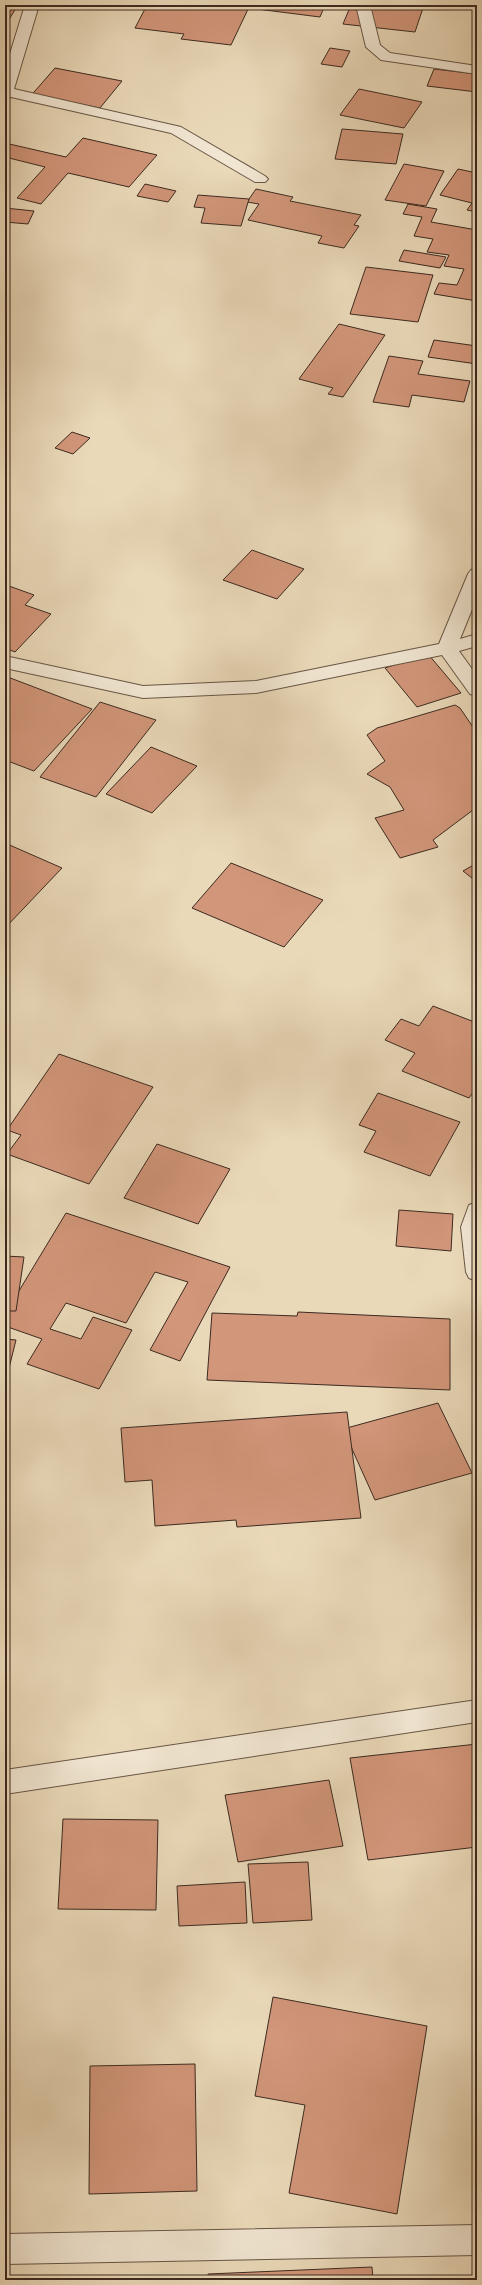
<svg xmlns="http://www.w3.org/2000/svg" width="482" height="2285" viewBox="0 0 482 2285" font-family="Cardo,serif">
<style>
.building{fill:#d2967a;stroke:#3c2a20}
.lines{fill:none;stroke-linecap:round;stroke-linejoin:round}
.street-casing{stroke:#685646;stroke-width:2}
.street{fill:#f1e6d2;fill-rule:evenodd}
</style>
<rect width="100%" height="100%" fill="#ead9b9"/>
<filter id="stains"><feTurbulence type="fractalNoise" baseFrequency=".005" numOctaves="4"/><feColorMatrix values="0 0 0 0 .2 0 0 0 0 .09 0 0 0 0 .02 0 0 0 .5 -.17"/></filter>
<radialGradient id="worn" r=".72"><stop offset=".6" stop-color="#630" stop-opacity="0"/><stop offset="1" stop-color="#630" stop-opacity=".3"/></radialGradient>
<!-- building -->
<g class="building">
<path d="M 5,5 L 18,5 L 5,26 Z"/>
<path d="M 147,5 L 250,5 L 231,45 L 181,39 L 184,34 L 135,28 Z"/>
<path d="M 250,5 L 325,5 L 320,17 L 249,8 Z"/>
<path d="M 351,5 L 424,5 L 415,32 L 343,24 Z"/>
<path d="M 330,48 L 350,51 L 342,67 L 321,64 Z"/>
<path d="M 55,68 L 122,81 L 100,108 L 49,98 L 28,99 Z"/>
<path d="M 434,69 L 477,74 L 477,92 L 427,86 Z"/>
<path d="M 359,89 L 422,102 L 404,128 L 340,115 Z"/>
<path d="M 342,129 L 403,134 L 396,164 L 335,159 Z"/>
<path d="M 83,138 L 157,155 L 129,187 L 68,173 L 41,204 L 17,198 L 45,167 L 5,157 L 5,143 L 66,157 Z"/>
<path d="M 404,164 L 444,171 L 426,206 L 385,200 Z"/>
<path d="M 458,169 L 477,173 L 477,212 L 467,210 L 472,203 L 440,195 Z"/>
<path d="M 145,184 L 176,191 L 168,202 L 137,196 Z"/>
<path d="M 256,189 L 293,197 L 290,201 L 361,215 L 354,225 L 359,226 L 344,248 L 318,243 L 322,236 L 248,220 L 259,204 L 247,202 Z"/>
<path d="M 198,195 L 249,199 L 241,226 L 201,223 L 205,208 L 194,207 Z"/>
<path d="M 408,204 L 437,209 L 431,222 L 477,230 L 477,301 L 434,294 L 439,283 L 457,285 L 464,269 L 444,266 L 449,255 L 427,252 L 433,239 L 414,236 L 422,217 L 403,214 Z"/>
<path d="M 5,208 L 34,211 L 28,224 L 5,222 Z"/>
<path d="M 404,250 L 446,257 L 440,268 L 399,261 Z"/>
<path d="M 366,267 L 433,275 L 418,322 L 350,314 Z"/>
<path d="M 339,324 L 385,335 L 343,397 L 328,394 L 333,388 L 299,379 Z"/>
<path d="M 434,340 L 477,346 L 477,364 L 428,357 Z"/>
<path d="M 389,356 L 423,361 L 418,374 L 470,381 L 464,402 L 412,395 L 409,407 L 373,402 Z"/>
<path d="M 72,432 L 90,438 L 73,454 L 55,448 Z"/>
<path d="M 252,550 L 304,569 L 277,599 L 223,580 Z"/>
<path d="M 9,586 L 34,595 L 25,605 L 51,614 L 15,652 L 5,648 L 5,590 Z"/>
<path d="M 428,654 L 461,693 L 417,707 L 385,668 Z"/>
<path d="M 5,676 L 92,709 L 34,771 L 5,760 Z"/>
<path d="M 100,702 L 156,720 L 96,797 L 40,777 Z"/>
<path d="M 455,705 L 460,708 L 477,733 L 477,807 L 433,840 L 438,847 L 400,858 L 375,818 L 404,810 L 390,787 L 367,774 L 385,761 L 367,735 L 377,728 Z"/>
<path d="M 151,747 L 197,766 L 152,813 L 106,794 Z"/>
<path d="M 5,843 L 62,868 L 5,928 Z"/>
<path d="M 231,863 L 323,900 L 284,947 L 192,908 Z"/>
<path d="M 477,863 L 477,882 L 463,871 Z"/>
<path d="M 433,1006 L 477,1023 L 477,1087 L 469,1098 L 402,1071 L 415,1053 L 385,1040 L 401,1019 L 419,1026 Z"/>
<path d="M 59,1054 L 153,1087 L 89,1184 L 7,1154 L 21,1135 L 7,1130 Z"/>
<path d="M 378,1093 L 460,1122 L 430,1176 L 364,1152 L 376,1131 L 359,1125 Z"/>
<path d="M 157,1144 L 230,1169 L 198,1224 L 124,1198 Z"/>
<path d="M 399,1210 L 453,1214 L 451,1251 L 396,1246 Z"/>
<path d="M 66,1213 L 230,1267 L 180,1361 L 150,1350 L 188,1282 L 155,1272 L 126,1323 L 66,1303 L 50,1329 L 81,1339 L 93,1317 L 132,1330 L 99,1389 L 27,1364 L 42,1339 L 5,1326 L 5,1314 Z"/>
<path d="M 5,1256 L 24,1257 L 16,1311 L 5,1311 Z"/>
<path d="M 298,1312 L 450,1319 L 450,1390 L 207,1380 L 212,1313 L 297,1316 Z"/>
<path d="M 5,1339 L 16,1340 L 9,1368 L 5,1367 Z"/>
<path d="M 438,1403 L 472,1473 L 375,1500 L 343,1429 Z"/>
<path d="M 347,1412 L 361,1518 L 237,1527 L 236,1520 L 155,1526 L 152,1480 L 125,1482 L 121,1428 Z"/>
<path d="M 477,1744 L 477,1847 L 368,1860 L 350,1758 Z"/>
<path d="M 329,1780 L 343,1846 L 238,1862 L 225,1795 Z"/>
<path d="M 63,1819 L 158,1820 L 156,1910 L 58,1909 Z"/>
<path d="M 308,1862 L 312,1920 L 253,1923 L 248,1864 Z"/>
<path d="M 245,1882 L 247,1923 L 179,1926 L 177,1886 Z"/>
<path d="M 273,1997 L 427,2026 L 397,2214 L 289,2193 L 305,2105 L 255,2096 Z"/>
<path d="M 195,2064 L 197,2191 L 89,2194 L 90,2066 Z"/>
<path d="M 372,2267 L 373,2280 L 209,2280 L 208,2274 Z"/>
</g>
<g class="lines">
<!-- street casing -->
<g class="street-casing">
<g id="street">
<path d="M 25,5 L 39,5 L 14,89 L 181,127 L 265,176 L 268,179 L 265,182 L 255,182 L 171,133 L 11,97 L 5,99 L 5,70 Z"/>
<path d="M 356,5 L 370,5 L 380,45 L 390,53 L 477,66 L 477,74 L 381,60 L 366,47 Z"/>
<path d="M 477,568 L 477,597 L 460,639 L 477,634 L 477,646 L 459,651 L 477,676 L 477,696 L 470,694 L 442,655 L 256,693 L 143,698 L 5,668 L 5,656 L 143,686 L 256,681 L 439,644 L 468,574 L 471,570 Z"/>
<path d="M 477,1202 L 477,1281 L 469,1278 L 466,1272 L 461,1227 L 469,1205 Z"/>
<path d="M 477,1700 L 477,1722 L 5,1794 L 5,1770 Z"/>
<path d="M 477,2225 L 477,2255 L 5,2264 L 5,2234 Z"/>
</g>
</g>
<!-- street -->
<use href="#street" class="street"/>
</g>
<!-- margin -->
<rect width="482" height="2285" fill="none" stroke="#ead9b9" stroke-width="20"/>
<rect x="6" y="6" width="470" height="2273" fill="none" stroke="#3c2a20" stroke-width="2"/>
<rect x="10" y="10" width="462" height="2265" fill="none" stroke="#3c2a20"/>
<rect width="100%" height="100%" filter="url(#stains)"/>
<rect width="100%" height="100%" fill="url(#worn)"/>
</svg>
